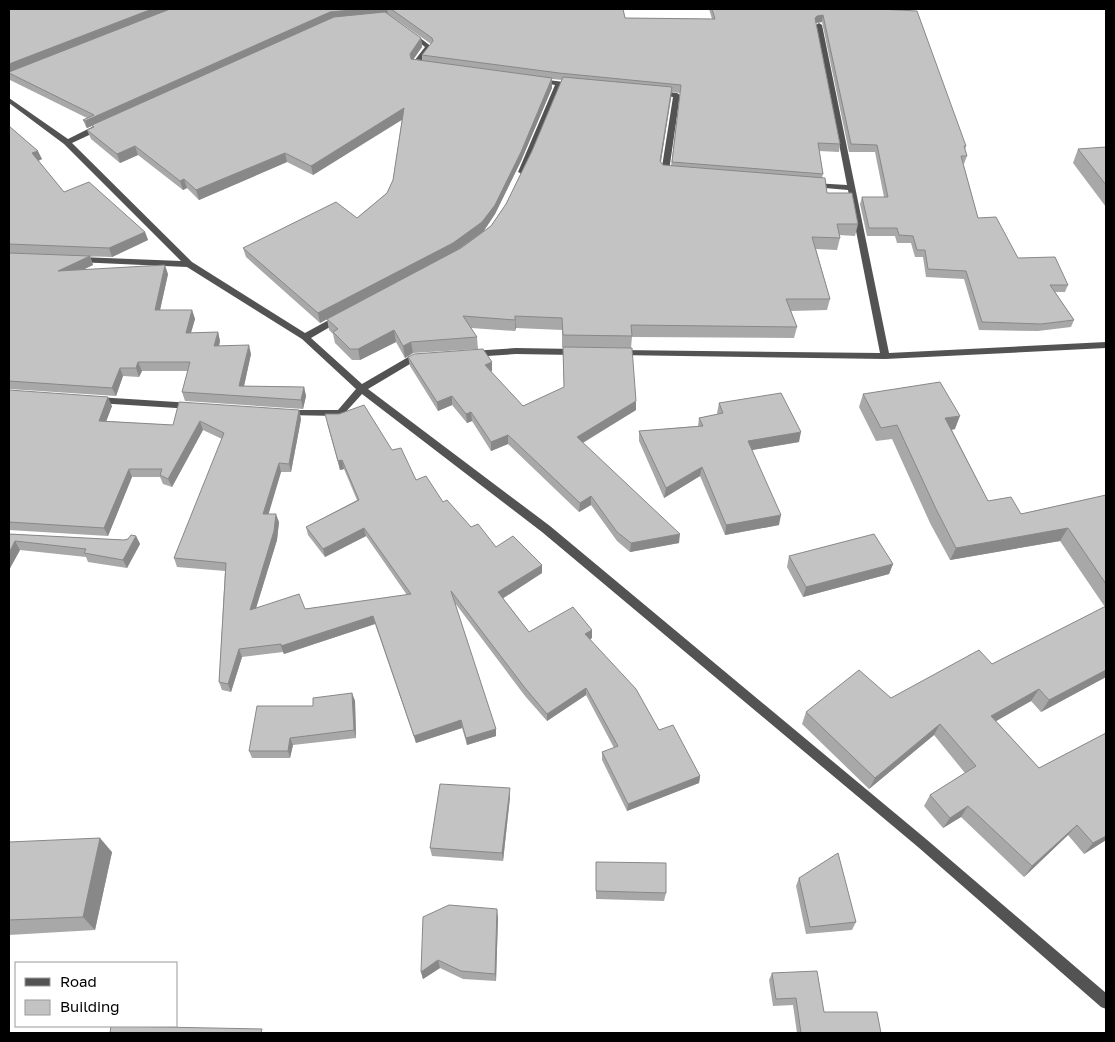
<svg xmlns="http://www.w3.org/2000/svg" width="1115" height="1042" viewBox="0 0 1115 1042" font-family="'Golos Text',sans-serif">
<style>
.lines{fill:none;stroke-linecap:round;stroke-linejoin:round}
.street{fill:#535353;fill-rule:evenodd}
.wall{fill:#a8a8a8;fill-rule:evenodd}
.shaded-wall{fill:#888}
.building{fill:#c3c3c3;stroke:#888}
</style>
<rect width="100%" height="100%" fill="#fff"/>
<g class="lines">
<!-- street -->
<g class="street">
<path d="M 819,23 L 822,25 L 889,353 L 1106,342 L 1106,348 L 885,359 L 617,355 L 616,353 L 620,350 L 880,353 L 848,190 L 813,187 L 809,185 L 813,183 L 847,185 L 816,25 Z"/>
<path d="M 411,31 L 432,47 L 419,64 L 421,65 L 421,67 L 411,65 L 425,47 L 409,34 L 408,33 Z"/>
<path d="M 540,79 L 572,83 L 575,85 L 572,87 L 562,86 L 526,172 L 522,174 L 518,172 L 555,85 L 538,82 L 538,80 Z"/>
<path d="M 659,91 L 677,93 L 680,95 L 669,171 L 675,174 L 671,176 L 661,173 L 673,97 L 657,94 L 656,93 Z"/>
<path d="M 9,98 L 68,139 L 96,125 L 102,125 L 102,129 L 72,143 L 192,262 L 305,333 L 336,316 L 342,316 L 343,318 L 342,320 L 311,338 L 362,384 L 410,356 L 423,356 L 424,358 L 423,360 L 415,361 L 368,389 L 550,526 L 926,839 L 1106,993 L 1106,1009 L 1101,1007 L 918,847 L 542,532 L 362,394 L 343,415 L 340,416 L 284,415 L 282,413 L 284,411 L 287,410 L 338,410 L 356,389 L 302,339 L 187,267 L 77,262 L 76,260 L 80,257 L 181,261 L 64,144 L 9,103 Z"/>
<path d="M 516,348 L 575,349 L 579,352 L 575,355 L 516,354 L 472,357 L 468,354 L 472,351 Z"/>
<path d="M 97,397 L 192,403 L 197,406 L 192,409 L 97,403 L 92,400 Z"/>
</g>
</g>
<!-- wall -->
<g class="wall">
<path d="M 9,9 L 623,9 L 625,18 L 712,19 L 709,9 L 879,9 L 966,146 L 965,150 L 967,156 L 964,164 L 963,163 L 978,218 L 1018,258 L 1068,285 L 1065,292 L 1055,292 L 1074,320 L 1071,327 L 1038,331 L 979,330 L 964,279 L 926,277 L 923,257 L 915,257 L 911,243 L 897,243 L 895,236 L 867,236 L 860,204 L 862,197 L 884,197 L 875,152 L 849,152 L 822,22 L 816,23 L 840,144 L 839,152 L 819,151 L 823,174 L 822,178 L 827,193 L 858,224 L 855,236 L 839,235 L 840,238 L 837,250 L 816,249 L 830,299 L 827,310 L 791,311 L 797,327 L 794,338 L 632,337 L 631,348 L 562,347 L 562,330 L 516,328 L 515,331 L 471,328 L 477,337 L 478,349 L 413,353 L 405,358 L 396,342 L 360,360 L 352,360 L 335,343 L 333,334 L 329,330 L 327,319 L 320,323 L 246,257 L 243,248 L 357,218 L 387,193 L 393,180 L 402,119 L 313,175 L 287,162 L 199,200 L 187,188 L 183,190 L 138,155 L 120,163 L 91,139 L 87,130 L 92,128 L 92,126 L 87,128 L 86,127 L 83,120 L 87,118 L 10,80 L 9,77 ZM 387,13 L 431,44 L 422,55 L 422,60 L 413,59 L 422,47 L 421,38 ZM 552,79 L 562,80 L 532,151 L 506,204 L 491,226 L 458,250 L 483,232 L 495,214 L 521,161 L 552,88 ZM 671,92 L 680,93 L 671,166 L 663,165 L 661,162 Z"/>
<path d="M 9,126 L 42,159 L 38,161 L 64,192 L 145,232 L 148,240 L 112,257 L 50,255 L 90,256 L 93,265 L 84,269 L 168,274 L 160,310 L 192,310 L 195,319 L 191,333 L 218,332 L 220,341 L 219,346 L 251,354 L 244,386 L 304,387 L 306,396 L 303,409 L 185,401 L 182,392 L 188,371 L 142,371 L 139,377 L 123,376 L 116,396 L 9,389 Z"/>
<path d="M 1106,147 L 1106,207 L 1073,163 L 1078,149 Z"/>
<path d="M 563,347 L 636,410 L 583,443 L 679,543 L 630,552 L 617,541 L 591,505 L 579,512 L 508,444 L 491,451 L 472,421 L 467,423 L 452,405 L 438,411 L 410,366 L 408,357 L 492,362 L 492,371 L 491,372 L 523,406 L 564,388 Z"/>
<path d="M 9,390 L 112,406 L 106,421 L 173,425 L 299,410 L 301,419 L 291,472 L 281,472 L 268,514 L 279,522 L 277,540 L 256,608 L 305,609 L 407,595 L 366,536 L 325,557 L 308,535 L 306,527 L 357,500 L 344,469 L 340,470 L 327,423 L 392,450 L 416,480 L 471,527 L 496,547 L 542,565 L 542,573 L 503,598 L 529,632 L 592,630 L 592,638 L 590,639 L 659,730 L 700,776 L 699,783 L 627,811 L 602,760 L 602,752 L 614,748 L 586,695 L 547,721 L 525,696 L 455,603 L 496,736 L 467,745 L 462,728 L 416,743 L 375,624 L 284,654 L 283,652 L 242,657 L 231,692 L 222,690 L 219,682 L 225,571 L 177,567 L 174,558 L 222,439 L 203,430 L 172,487 L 163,484 L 160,477 L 132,477 L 108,536 L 9,530 Z"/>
<path d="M 863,394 L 955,429 L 952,430 L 988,501 L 1021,514 L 1106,495 L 1106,677 L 1041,712 L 1031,701 L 996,721 L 1039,768 L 1106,733 L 1106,840 L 1084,854 L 1068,835 L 1024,877 L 961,817 L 943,828 L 924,806 L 930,795 L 965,773 L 934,735 L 869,789 L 802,724 L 806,712 L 891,698 L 992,664 L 1105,607 L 1060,541 L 950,560 L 930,523 L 892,439 L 876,441 L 859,407 Z"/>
<path d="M 719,403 L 799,442 L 752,450 L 779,525 L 725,535 L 700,476 L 664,498 L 639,441 L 639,431 L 698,426 L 699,418 L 718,414 L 717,413 Z"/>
<path d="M 9,534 L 124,540 L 136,536 L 140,544 L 127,568 L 88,562 L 86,557 L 20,550 L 9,570 Z"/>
<path d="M 789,556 L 893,564 L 889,574 L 803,597 L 787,567 Z"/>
<path d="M 352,693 L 355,701 L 356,738 L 293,745 L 290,758 L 252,758 L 249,751 L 313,706 Z"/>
<path d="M 510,797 L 503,861 L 432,856 L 430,848 Z"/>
<path d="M 9,842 L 112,852 L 95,930 L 9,935 Z"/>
<path d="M 596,862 L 666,893 L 664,901 L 596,899 Z"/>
<path d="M 799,878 L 856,922 L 852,930 L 806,934 L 796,886 Z"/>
<path d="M 498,917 L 496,981 L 463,979 L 440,968 L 423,979 L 421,972 Z"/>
<path d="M 772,973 L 824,1012 L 881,1033 L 797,1033 L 793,1005 L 773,1006 L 769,980 Z"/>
</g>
<!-- shaded-wall -->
<g class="shaded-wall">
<path d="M 152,9 L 172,9 L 9,72 L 9,64 Z"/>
<path d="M 361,9 L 387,9 L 388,13 L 331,19 L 87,128 L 85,121 L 330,12 Z"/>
<path d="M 823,15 L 822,22 L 816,23 L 815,18 L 817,16 Z"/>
<path d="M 421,38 L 422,47 L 411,63 L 410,54 Z"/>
<path d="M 552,78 L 552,88 L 521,161 L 495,214 L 483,232 L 454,252 L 320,323 L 318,313 Z"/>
<path d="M 672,87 L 671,99 L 659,173 L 660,161 Z"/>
<path d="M 404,108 L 405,118 L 313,175 L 311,166 Z"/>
<path d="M 135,146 L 138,155 L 120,163 L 117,154 Z"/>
<path d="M 38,151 L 42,159 L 36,162 L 32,153 Z"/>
<path d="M 285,153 L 287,162 L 199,200 L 196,190 Z"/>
<path d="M 184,179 L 187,188 L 183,190 L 180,181 Z"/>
<path d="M 145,232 L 148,240 L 112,257 L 109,248 Z"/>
<path d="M 90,256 L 93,265 L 62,280 L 58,271 Z"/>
<path d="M 165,265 L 168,274 L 158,319 L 155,310 Z"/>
<path d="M 192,310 L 195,319 L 188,342 L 186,333 Z"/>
<path d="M 515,316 L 516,328 L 515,331 Z"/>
<path d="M 394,330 L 396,342 L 360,360 L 358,349 Z"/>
<path d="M 218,332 L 220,341 L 217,354 L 214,346 Z"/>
<path d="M 411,342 L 413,353 L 405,358 L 403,346 Z"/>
<path d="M 249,345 L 251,354 L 242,395 L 239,386 Z"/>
<path d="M 138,362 L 142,371 L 139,377 L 136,368 Z"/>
<path d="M 492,362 L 492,371 L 485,374 L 485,365 Z"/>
<path d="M 120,368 L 123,376 L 116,396 L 112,388 Z"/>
<path d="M 304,387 L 306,396 L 303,409 L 301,400 Z"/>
<path d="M 452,396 L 452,405 L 438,411 L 437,402 Z"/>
<path d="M 108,397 L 112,406 L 103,430 L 99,421 Z"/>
<path d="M 636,401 L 636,410 L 577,446 L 577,437 Z"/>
<path d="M 299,410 L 301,419 L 291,472 L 289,464 Z"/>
<path d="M 471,412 L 472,421 L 467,423 L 466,414 Z"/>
<path d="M 960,416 L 955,429 L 940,431 L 945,418 Z"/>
<path d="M 200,421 L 203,430 L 172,487 L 168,479 Z"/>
<path d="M 801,432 L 799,442 L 746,451 L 748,441 Z"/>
<path d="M 508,435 L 508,444 L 491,451 L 491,442 Z"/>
<path d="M 342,460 L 344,469 L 340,470 L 338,461 Z"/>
<path d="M 279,463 L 281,472 L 266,523 L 263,514 Z"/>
<path d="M 702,467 L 700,476 L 664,498 L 666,488 Z"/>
<path d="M 129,469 L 132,477 L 108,536 L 104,528 Z"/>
<path d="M 591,496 L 591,505 L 579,512 L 580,503 Z"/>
<path d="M 276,514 L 279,522 L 277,540 L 253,618 L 250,610 Z"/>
<path d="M 781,515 L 779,525 L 725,535 L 726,525 Z"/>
<path d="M 364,528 L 366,536 L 325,557 L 323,549 Z"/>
<path d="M 1068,528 L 1060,541 L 950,560 L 956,548 Z"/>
<path d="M 680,534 L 679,543 L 630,552 L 631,543 Z"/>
<path d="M 136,536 L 140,544 L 127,568 L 123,560 Z"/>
<path d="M 15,541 L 20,550 L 9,570 L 9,553 Z"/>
<path d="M 893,564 L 889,574 L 803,597 L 806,587 Z"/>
<path d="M 542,565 L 542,573 L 499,601 L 498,592 Z"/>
<path d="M 373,616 L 375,624 L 284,654 L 281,646 Z"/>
<path d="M 592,630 L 592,638 L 585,642 L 585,634 Z"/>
<path d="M 239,649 L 242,657 L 231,692 L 228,684 Z"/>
<path d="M 1106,670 L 1106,677 L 1041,712 L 1049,700 Z"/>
<path d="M 586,688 L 586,695 L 547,721 L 547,714 Z"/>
<path d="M 1039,689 L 1031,701 L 984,728 L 991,716 Z"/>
<path d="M 352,693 L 355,701 L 356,738 L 354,730 Z"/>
<path d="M 461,720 L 462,728 L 416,743 L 414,736 Z"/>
<path d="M 940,724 L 934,735 L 869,789 L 875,778 Z"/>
<path d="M 496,729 L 496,736 L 467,745 L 466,738 Z"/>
<path d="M 290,738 L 293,745 L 290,758 L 288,751 Z"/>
<path d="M 700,776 L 699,783 L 627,811 L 628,804 Z"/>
<path d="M 510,788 L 510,797 L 503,861 L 502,853 Z"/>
<path d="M 968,806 L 961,817 L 943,828 L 950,818 Z"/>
<path d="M 1077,825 L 1068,835 L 1024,877 L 1032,866 Z"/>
<path d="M 1106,836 L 1106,840 L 1084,854 L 1093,843 Z"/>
<path d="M 100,838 L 112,852 L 95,930 L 83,917 Z"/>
<path d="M 497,909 L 498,917 L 496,981 L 495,974 Z"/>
<path d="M 438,960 L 440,968 L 423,979 L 421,972 Z"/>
</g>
<!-- building -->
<g class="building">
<path d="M 9,9 L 152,9 L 9,64 Z"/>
<path d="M 170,9 L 361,9 L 330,12 L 85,121 L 83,120 L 94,115 L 9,73 L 9,72 Z"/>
<path d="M 391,9 L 623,9 L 625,18 L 715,19 L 712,9 L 879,9 L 917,11 L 966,146 L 964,146 L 967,156 L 961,156 L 978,218 L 996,217 L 1018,258 L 1055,257 L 1068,285 L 1050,285 L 1074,320 L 1041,324 L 982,322 L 966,271 L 928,269 L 925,250 L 917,250 L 913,236 L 899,235 L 897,228 L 869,228 L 862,197 L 888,197 L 877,145 L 851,144 L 823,15 L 817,16 L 815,18 L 840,144 L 818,143 L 823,174 L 672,162 L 681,85 L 559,73 L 422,55 L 433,41 L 432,38 Z"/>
<path d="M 385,12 L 421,38 L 410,54 L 411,59 L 552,78 L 521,152 L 495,205 L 482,222 L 453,243 L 318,313 L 243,248 L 336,202 L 357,218 L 387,193 L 393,180 L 404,108 L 311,166 L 285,153 L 196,190 L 184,179 L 180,181 L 135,146 L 117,154 L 87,130 L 94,127 L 92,125 L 334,17 Z"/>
<path d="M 563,77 L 672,87 L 660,161 L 663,165 L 825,178 L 827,193 L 852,193 L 858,224 L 837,224 L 840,238 L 812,237 L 830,299 L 786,299 L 797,327 L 631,325 L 632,336 L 563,335 L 562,318 L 515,316 L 515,320 L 463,316 L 477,337 L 411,342 L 403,346 L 394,330 L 358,349 L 350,349 L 333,332 L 338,329 L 327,319 L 461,248 L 491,226 L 506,204 L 532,151 Z"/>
<path d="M 9,126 L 38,151 L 32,153 L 64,192 L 89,182 L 145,232 L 109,248 L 9,244 Z"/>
<path d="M 1106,147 L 1106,185 L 1078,149 Z"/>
<path d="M 9,253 L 90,256 L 58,271 L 165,265 L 155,310 L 192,310 L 186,333 L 218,332 L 214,346 L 249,345 L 239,386 L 304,387 L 301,400 L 182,392 L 190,362 L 138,362 L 136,368 L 120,368 L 112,388 L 9,381 Z"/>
<path d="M 563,347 L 632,348 L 636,401 L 577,437 L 680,534 L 631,543 L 617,532 L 591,496 L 580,503 L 508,435 L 491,442 L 471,412 L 466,414 L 452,396 L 437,402 L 408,357 L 414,354 L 483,349 L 492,362 L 485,365 L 523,406 L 564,387 Z"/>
<path d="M 940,382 L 960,416 L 945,418 L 988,501 L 1011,497 L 1021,514 L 1106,495 L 1106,584 L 1068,528 L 956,548 L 936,509 L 897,425 L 881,428 L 863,394 Z"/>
<path d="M 9,390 L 108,397 L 99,421 L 173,425 L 179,402 L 299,410 L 289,464 L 279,463 L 263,514 L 276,514 L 274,531 L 250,610 L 299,594 L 305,609 L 411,594 L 364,528 L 323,549 L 306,527 L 359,500 L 342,460 L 338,461 L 325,414 L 339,414 L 364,405 L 392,450 L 401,448 L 416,480 L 426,476 L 443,502 L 447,500 L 471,527 L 478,524 L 496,547 L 513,536 L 542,565 L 498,592 L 529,632 L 573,607 L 592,630 L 585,634 L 636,689 L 659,730 L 673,725 L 700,776 L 628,804 L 602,752 L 618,746 L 586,688 L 547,714 L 525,688 L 451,591 L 496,729 L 466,738 L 461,720 L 414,736 L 373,616 L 281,646 L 281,644 L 239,649 L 228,684 L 219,682 L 226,563 L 174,558 L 224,433 L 200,421 L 168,479 L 160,475 L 162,469 L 129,469 L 104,528 L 9,522 Z"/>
<path d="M 781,393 L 801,432 L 748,441 L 781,515 L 726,525 L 702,467 L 666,488 L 639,431 L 703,426 L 699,418 L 723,413 L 719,403 Z"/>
<path d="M 9,534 L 124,540 L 128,539 L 131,535 L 136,536 L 123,560 L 84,553 L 86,549 L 15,541 L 9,553 Z"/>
<path d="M 874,534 L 893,564 L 806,587 L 789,556 Z"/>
<path d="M 1106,606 L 1106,670 L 1049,700 L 1039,689 L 991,716 L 1039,768 L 1106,733 L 1106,836 L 1093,843 L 1077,825 L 1032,866 L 968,806 L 950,818 L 930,795 L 976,766 L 940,724 L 875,778 L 806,712 L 859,670 L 891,698 L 979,650 L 992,664 Z"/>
<path d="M 352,693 L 354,730 L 290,738 L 288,751 L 249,751 L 257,706 L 313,706 L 313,698 Z"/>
<path d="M 440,784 L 510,788 L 502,853 L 430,848 Z"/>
<path d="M 100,838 L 83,917 L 9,920 L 9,842 Z"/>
<path d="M 838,853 L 856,922 L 810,927 L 799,878 Z"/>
<path d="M 596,862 L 666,863 L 666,893 L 596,891 Z"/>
<path d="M 449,905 L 497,909 L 495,974 L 461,971 L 438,960 L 421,972 L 423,917 Z"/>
<path d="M 817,971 L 824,1012 L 877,1012 L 881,1033 L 801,1033 L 796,998 L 776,999 L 772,973 Z"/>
<path d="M 111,1026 L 262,1029 L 261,1033 L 110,1033 Z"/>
</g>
<!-- border -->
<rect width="1115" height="1042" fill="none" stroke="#000000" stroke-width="20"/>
<!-- legend -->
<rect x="15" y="962" width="162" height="65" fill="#ffffff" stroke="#999999"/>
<rect x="25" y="978" width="25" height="8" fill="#535353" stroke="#999999"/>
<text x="60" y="987" font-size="15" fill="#000000">Road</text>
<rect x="25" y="1000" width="25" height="15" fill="#c3c3c3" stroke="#999999"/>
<text x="60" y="1012" font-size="15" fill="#000000">Building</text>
</svg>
